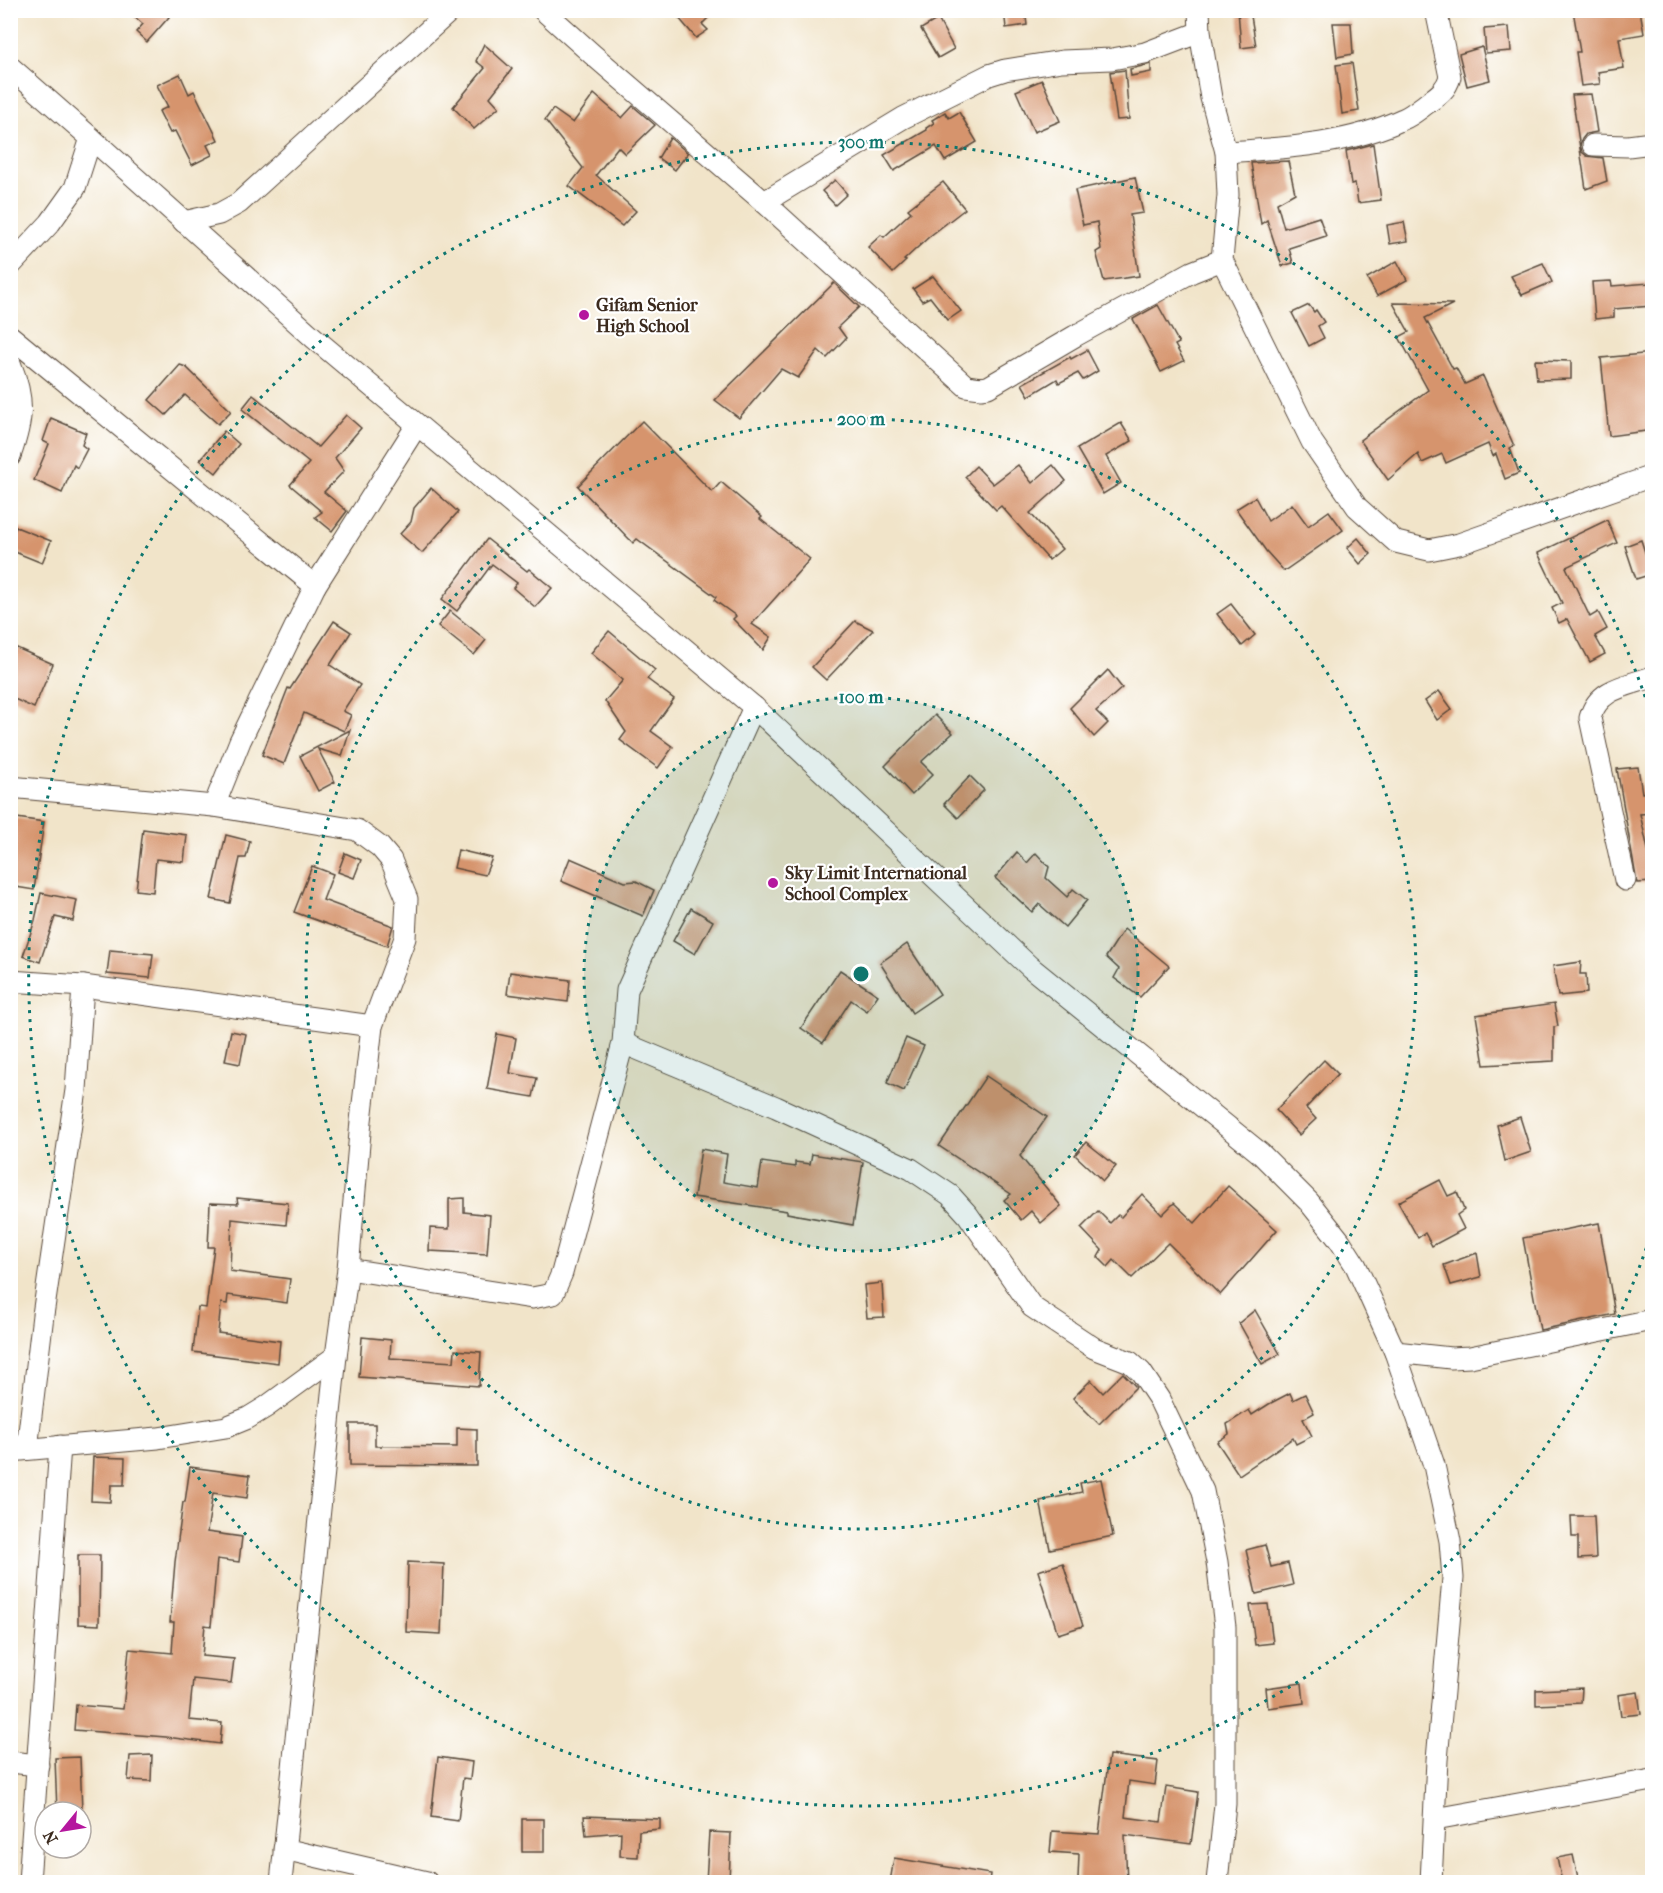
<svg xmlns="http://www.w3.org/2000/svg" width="1663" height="1893" viewBox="0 0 1663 1893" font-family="'IM FELL French Canon',serif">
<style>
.building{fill:#d6946d}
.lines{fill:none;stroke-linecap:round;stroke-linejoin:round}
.minor-casing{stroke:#564638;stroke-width:23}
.minor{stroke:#fff;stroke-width:21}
.ring{fill:none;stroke:#0f766e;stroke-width:3;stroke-dasharray:3 6}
.poi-dot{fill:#b5179e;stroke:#fff;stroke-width:2}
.labels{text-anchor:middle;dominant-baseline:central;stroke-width:4.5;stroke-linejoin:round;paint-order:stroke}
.poi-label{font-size:18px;font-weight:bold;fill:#3b2a1e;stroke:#fff;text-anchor:start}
.centre{fill:#0f766e;stroke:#fff;stroke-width:3}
.ring-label{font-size:18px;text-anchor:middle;font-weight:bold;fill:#0f766e;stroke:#fff;stroke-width:4.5;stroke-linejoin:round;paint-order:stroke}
</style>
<rect width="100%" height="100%" fill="#fff"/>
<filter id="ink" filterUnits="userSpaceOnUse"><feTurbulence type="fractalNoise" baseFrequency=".0167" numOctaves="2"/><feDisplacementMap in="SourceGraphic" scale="12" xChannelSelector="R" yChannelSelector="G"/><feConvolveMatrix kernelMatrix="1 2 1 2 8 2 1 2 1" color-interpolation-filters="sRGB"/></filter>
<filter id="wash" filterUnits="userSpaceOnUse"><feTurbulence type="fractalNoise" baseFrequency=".008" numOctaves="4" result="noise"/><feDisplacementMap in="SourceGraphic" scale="24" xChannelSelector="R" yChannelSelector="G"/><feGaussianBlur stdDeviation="1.35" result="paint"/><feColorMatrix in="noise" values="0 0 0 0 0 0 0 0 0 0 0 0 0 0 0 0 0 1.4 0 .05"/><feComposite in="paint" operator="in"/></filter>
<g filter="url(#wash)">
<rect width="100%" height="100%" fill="#f1e4c9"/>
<g id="blocks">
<!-- building -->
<g class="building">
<path d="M 127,10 L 162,10 L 169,17 L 147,42 L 136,32 L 143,24 Z"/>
<path d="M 685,10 L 716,10 L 702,24 L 708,30 L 696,38 L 678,17 Z"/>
<path d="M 1004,10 L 1025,10 L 1027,25 L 1006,28 Z"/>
<path d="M 1238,10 L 1250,10 L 1256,46 L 1241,48 Z"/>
<path d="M 1573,10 L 1640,10 L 1644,34 L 1619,38 L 1624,68 L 1598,72 L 1600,84 L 1581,86 L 1576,52 L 1580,52 Z"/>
<path d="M 938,19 L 954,49 L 938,58 L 921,29 Z"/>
<path d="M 1333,23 L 1351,23 L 1353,54 L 1337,57 Z"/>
<path d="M 1509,27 L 1511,51 L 1486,53 L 1484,29 Z"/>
<path d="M 484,44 L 512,69 L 490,97 L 499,107 L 474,129 L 453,107 L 485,68 L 476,61 Z"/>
<path d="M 1482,47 L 1490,80 L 1467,86 L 1459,54 Z"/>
<path d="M 1352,63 L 1359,111 L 1342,114 L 1336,65 Z"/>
<path d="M 1151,64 L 1151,72 L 1131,76 L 1130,69 Z"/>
<path d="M 1125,70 L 1129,119 L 1117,120 L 1110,72 Z"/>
<path d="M 180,74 L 189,94 L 194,91 L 218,140 L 207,145 L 212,155 L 192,165 L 175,131 L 170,133 L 159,111 L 168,107 L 157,85 Z"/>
<path d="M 1042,80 L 1060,121 L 1034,132 L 1016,91 Z"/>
<path d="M 594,94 L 622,118 L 633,106 L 655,125 L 625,154 L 618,147 L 596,175 L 636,211 L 622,226 L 569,186 L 583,168 L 545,120 L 553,109 L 573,123 Z"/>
<path d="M 1591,94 L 1597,132 L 1586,134 L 1582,139 L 1580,145 L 1582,152 L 1587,156 L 1603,158 L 1607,181 L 1586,189 L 1572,95 Z"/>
<path d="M 945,112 L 949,118 L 959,112 L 977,142 L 945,161 L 936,146 L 894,171 L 884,155 L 927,130 L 926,128 L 934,123 L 932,120 Z"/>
<path d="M 670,138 L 688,153 L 675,170 L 658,158 Z"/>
<path d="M 1373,144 L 1381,200 L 1358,203 L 1355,183 L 1351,184 L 1346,151 Z"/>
<path d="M 1288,161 L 1295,193 L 1277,203 L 1284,228 L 1319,217 L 1326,236 L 1289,248 L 1293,263 L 1282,266 L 1267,220 L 1261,224 L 1251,163 Z"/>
<path d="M 1135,177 L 1143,213 L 1130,215 L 1139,276 L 1104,281 L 1096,252 L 1101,249 L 1097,222 L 1083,225 L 1075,190 Z"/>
<path d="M 835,180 L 847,194 L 835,205 L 822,191 Z"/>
<path d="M 943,182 L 965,209 L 930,236 L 904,260 L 906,261 L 893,273 L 868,247 L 881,235 L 884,237 L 911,212 L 908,209 Z"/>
<path d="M 1404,222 L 1408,241 L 1390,244 L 1387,225 Z"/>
<path d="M 1397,261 L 1407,280 L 1377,296 L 1367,278 Z"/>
<path d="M 1543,263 L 1552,282 L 1522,295 L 1511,276 Z"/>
<path d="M 933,276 L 961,311 L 948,320 L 930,297 L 922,301 L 913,289 Z"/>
<path d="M 1611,281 L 1612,286 L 1650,283 L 1652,306 L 1614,309 L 1614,317 L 1595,319 L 1592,282 Z"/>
<path d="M 834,283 L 859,307 L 838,327 L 846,338 L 827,358 L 818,350 L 798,378 L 781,369 L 739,418 L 715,400 Z"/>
<path d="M 1393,303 L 1453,304 L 1425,318 L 1453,369 L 1456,368 L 1465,384 L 1483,376 L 1514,446 L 1510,448 L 1519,473 L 1505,479 L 1496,454 L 1493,456 L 1488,444 L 1446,463 L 1442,454 L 1422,463 L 1418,454 L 1388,480 L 1360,440 L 1428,390 L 1399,337 L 1409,332 Z"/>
<path d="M 1158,305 L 1179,343 L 1175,345 L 1184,361 L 1161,372 L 1133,319 Z"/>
<path d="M 1309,305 L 1314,312 L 1316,310 L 1324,322 L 1318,326 L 1324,338 L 1309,346 L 1292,313 Z"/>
<path d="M 1087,350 L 1098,371 L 1083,380 L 1078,373 L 1059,383 L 1057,379 L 1029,396 L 1022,384 L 1070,357 L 1071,359 Z"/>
<path d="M 1653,353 L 1653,430 L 1609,436 L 1601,358 Z"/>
<path d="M 1535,360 L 1571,361 L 1571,379 L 1537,380 Z"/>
<path d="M 180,365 L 186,367 L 231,411 L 218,424 L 185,395 L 166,415 L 149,400 Z"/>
<path d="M 253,395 L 318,447 L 346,415 L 361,428 L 335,458 L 344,471 L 324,492 L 347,511 L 332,531 L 315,517 L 322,512 L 290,485 L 309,463 L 242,409 Z"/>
<path d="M 51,418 L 86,433 L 82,445 L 87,449 L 77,468 L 74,465 L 62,493 L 34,480 L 49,444 L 43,441 Z"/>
<path d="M 642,421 L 712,492 L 721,482 L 762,517 L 760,519 L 810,559 L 752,624 L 771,637 L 763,650 L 733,619 L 736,616 L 714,600 L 716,597 L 637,539 L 633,543 L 578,486 Z"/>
<path d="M 1121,423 L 1132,441 L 1106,456 L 1121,483 L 1103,494 L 1077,449 Z"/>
<path d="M 224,431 L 239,444 L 216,473 L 200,460 Z"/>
<path d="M 1018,465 L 1032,483 L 1053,465 L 1066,481 L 1030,513 L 1062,549 L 1049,560 L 1001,506 L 996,510 L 965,477 L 976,466 L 993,484 Z"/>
<path d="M 431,488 L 458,512 L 422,553 L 400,534 L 411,522 L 414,508 Z"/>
<path d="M 1255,497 L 1268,521 L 1292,504 L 1308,526 L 1329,511 L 1343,530 L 1284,571 L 1266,551 L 1236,509 Z"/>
<path d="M 1607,520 L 1617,543 L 1566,567 L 1590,617 L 1598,612 L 1607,629 L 1595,636 L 1605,654 L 1590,662 L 1567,619 L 1559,623 L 1552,608 L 1562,603 L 1538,553 Z"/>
<path d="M 16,527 L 51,541 L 42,563 L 10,550 L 10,541 Z"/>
<path d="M 1358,538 L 1371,554 L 1360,564 L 1347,548 Z"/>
<path d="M 487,539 L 527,571 L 529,569 L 552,588 L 535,607 L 513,588 L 517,583 L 492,564 L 457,611 L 442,599 Z"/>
<path d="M 1641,540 L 1652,574 L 1636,579 L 1625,546 Z"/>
<path d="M 1231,604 L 1255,635 L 1242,646 L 1217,614 Z"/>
<path d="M 450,611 L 486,640 L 474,655 L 438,626 Z"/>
<path d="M 334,621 L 351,632 L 330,665 L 360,685 L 343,711 L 351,715 L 344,731 L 304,713 L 284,764 L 262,755 L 288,688 L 290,689 Z"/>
<path d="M 855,621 L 873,630 L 826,680 L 812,667 Z"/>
<path d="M 609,631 L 655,670 L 647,679 L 674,699 L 651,731 L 673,747 L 658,768 L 620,740 L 626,732 L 605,701 L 623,680 L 591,653 Z"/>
<path d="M 10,645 L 53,664 L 34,708 L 10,697 Z"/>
<path d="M 1108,670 L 1122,688 L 1096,711 L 1108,723 L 1094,737 L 1070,708 Z"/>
<path d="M 1439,691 L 1452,709 L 1437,720 L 1425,701 Z"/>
<path d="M 935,715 L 953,733 L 921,762 L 933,774 L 912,795 L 885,766 Z"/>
<path d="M 350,730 L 342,756 L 318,749 L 335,782 L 318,791 L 300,756 Z"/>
<path d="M 1638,767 L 1642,793 L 1653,792 L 1653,813 L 1640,814 L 1651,863 L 1653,863 L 1653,882 L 1637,883 L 1617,769 Z"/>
<path d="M 970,776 L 984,790 L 958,818 L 944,804 Z"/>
<path d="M 10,817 L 44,822 L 34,890 L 10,886 Z"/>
<path d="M 143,829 L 187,835 L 184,862 L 156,859 L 153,892 L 136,890 Z"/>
<path d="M 226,835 L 250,841 L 246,858 L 240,858 L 230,903 L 211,899 Z"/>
<path d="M 458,850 L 492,858 L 485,875 L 454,868 Z"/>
<path d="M 1017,852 L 1027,863 L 1036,853 L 1049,867 L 1046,878 L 1067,897 L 1073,889 L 1087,900 L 1065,927 L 1039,904 L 1032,912 L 995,878 Z"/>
<path d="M 345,853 L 361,860 L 354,878 L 338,872 Z"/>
<path d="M 570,858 L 625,882 L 636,881 L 654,890 L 643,916 L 561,881 Z"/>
<path d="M 312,866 L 333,874 L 323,900 L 393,926 L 387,946 L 294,912 Z"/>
<path d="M 41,893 L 77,900 L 73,921 L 55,917 L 40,962 L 23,956 L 35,920 Z"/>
<path d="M 691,908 L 713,921 L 695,954 L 673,941 Z"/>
<path d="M 1124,929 L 1169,966 L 1140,997 L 1114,978 L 1119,969 L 1106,957 Z"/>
<path d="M 907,944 L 940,994 L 912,1013 L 880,963 Z"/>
<path d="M 110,950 L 153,954 L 150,978 L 107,974 Z"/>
<path d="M 1581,962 L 1580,974 L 1586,974 L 1587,993 L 1558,996 L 1553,966 Z"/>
<path d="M 840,970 L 878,995 L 867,1011 L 851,1000 L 823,1043 L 801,1028 Z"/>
<path d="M 510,972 L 570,980 L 568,1002 L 507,994 Z"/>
<path d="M 1554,1004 L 1558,1026 L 1554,1027 L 1554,1061 L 1484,1065 L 1476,1015 Z"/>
<path d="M 231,1031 L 246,1034 L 240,1064 L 225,1061 Z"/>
<path d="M 497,1034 L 516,1038 L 510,1073 L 537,1078 L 533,1097 L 487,1089 Z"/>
<path d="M 906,1038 L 924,1046 L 904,1091 L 887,1083 Z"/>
<path d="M 1324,1060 L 1338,1074 L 1306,1108 L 1316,1119 L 1299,1135 L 1276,1110 Z"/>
<path d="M 986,1076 L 1047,1117 L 1020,1156 L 1061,1206 L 1041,1223 L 1031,1211 L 1021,1220 L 1004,1200 L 1011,1194 L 939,1146 Z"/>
<path d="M 1520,1117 L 1531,1152 L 1505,1161 L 1497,1125 Z"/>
<path d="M 1086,1142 L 1116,1166 L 1103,1181 L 1075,1155 Z"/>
<path d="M 701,1149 L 727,1154 L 723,1182 L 758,1188 L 762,1162 L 795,1167 L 795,1162 L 810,1164 L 812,1154 L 863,1162 L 853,1225 L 787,1213 L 787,1211 L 694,1197 Z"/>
<path d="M 1440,1180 L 1448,1196 L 1457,1192 L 1464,1210 L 1457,1215 L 1464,1229 L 1432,1246 L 1425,1233 L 1418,1238 L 1398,1202 Z"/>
<path d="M 1228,1186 L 1277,1230 L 1220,1295 L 1168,1243 L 1132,1278 L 1114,1260 L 1108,1267 L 1098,1257 L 1102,1250 L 1081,1228 L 1098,1211 L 1110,1223 L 1118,1215 L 1121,1217 L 1142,1194 L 1162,1215 L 1174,1203 L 1195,1223 Z"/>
<path d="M 237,1198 L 288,1203 L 286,1225 L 232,1219 L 230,1271 L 290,1279 L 287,1303 L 228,1295 L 227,1304 L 221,1303 L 218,1333 L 280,1341 L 278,1363 L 193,1352 L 198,1307 L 206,1308 L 214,1247 L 208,1247 L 210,1203 L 238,1204 Z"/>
<path d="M 464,1198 L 464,1212 L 490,1215 L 487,1254 L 429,1251 L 430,1228 L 449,1229 L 449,1199 Z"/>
<path d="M 1599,1223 L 1615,1314 L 1540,1330 L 1523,1238 Z"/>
<path d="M 1477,1253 L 1481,1277 L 1451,1285 L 1444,1265 Z"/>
<path d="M 882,1283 L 884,1317 L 867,1318 L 864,1285 Z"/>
<path d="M 1255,1310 L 1280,1354 L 1262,1364 L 1239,1323 Z"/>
<path d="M 362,1337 L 391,1340 L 390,1358 L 454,1362 L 455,1350 L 481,1352 L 479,1386 L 359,1377 Z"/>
<path d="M 1123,1373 L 1136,1387 L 1099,1424 L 1073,1398 L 1091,1380 L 1103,1393 Z"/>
<path d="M 1290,1393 L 1293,1400 L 1305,1394 L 1314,1413 L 1303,1419 L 1312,1436 L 1296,1444 L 1293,1438 L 1239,1475 L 1217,1442 L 1229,1434 L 1227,1424 L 1249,1410 L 1252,1415 L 1269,1404 Z"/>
<path d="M 350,1424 L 375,1424 L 375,1446 L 457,1447 L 457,1428 L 477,1429 L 477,1466 L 350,1465 Z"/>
<path d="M 93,1457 L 125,1458 L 124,1485 L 111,1485 L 110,1502 L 91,1501 Z"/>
<path d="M 190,1467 L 250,1475 L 247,1498 L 213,1493 L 207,1532 L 242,1537 L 239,1562 L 217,1559 L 211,1626 L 205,1625 L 202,1656 L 234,1659 L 231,1683 L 193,1679 L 189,1720 L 222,1723 L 220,1744 L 166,1737 L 74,1730 L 76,1705 L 123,1709 L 129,1649 L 172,1653 L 174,1622 L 170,1622 L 175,1562 L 183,1502 L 185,1502 Z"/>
<path d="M 1101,1479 L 1113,1536 L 1050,1549 L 1040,1501 L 1082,1492 L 1080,1483 Z"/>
<path d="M 1571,1516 L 1594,1516 L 1596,1558 L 1578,1559 L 1578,1537 L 1572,1537 Z"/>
<path d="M 1265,1545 L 1271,1567 L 1288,1563 L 1293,1585 L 1256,1594 L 1246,1550 Z"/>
<path d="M 78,1555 L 100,1555 L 99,1625 L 78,1624 Z"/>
<path d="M 408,1562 L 444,1564 L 441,1634 L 406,1632 Z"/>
<path d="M 1063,1563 L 1083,1626 L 1058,1634 L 1038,1571 Z"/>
<path d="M 1268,1604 L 1273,1643 L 1255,1645 L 1250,1605 Z"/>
<path d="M 1302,1683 L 1304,1703 L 1268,1708 L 1266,1688 Z"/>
<path d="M 1582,1688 L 1581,1703 L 1536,1705 L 1536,1690 Z"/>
<path d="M 1638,1692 L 1641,1714 L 1621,1716 L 1618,1695 Z"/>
<path d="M 152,1755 L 151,1781 L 128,1780 L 130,1756 Z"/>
<path d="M 1109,1755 L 1158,1761 L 1155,1785 L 1129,1781 L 1125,1817 L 1161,1822 L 1166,1787 L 1198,1792 L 1191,1844 L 1125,1835 L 1127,1882 L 1078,1879 L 1079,1854 L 1050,1852 L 1052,1831 L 1099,1834 Z"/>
<path d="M 80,1757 L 82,1812 L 57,1812 L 55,1758 Z"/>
<path d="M 438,1757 L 472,1762 L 470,1779 L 463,1778 L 458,1821 L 431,1817 Z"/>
<path d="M 584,1816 L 660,1819 L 660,1829 L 639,1831 L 638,1857 L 620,1856 L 621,1832 L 586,1835 Z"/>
<rect x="522" y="1819" width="22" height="33"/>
<path d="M 709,1832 L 731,1833 L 729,1882 L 706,1882 Z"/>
<path d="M 1573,1855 L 1579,1882 L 1562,1882 L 1557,1858 Z"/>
<path d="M 894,1858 L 990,1874 L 989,1882 L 890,1882 Z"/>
</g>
</g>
</g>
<g filter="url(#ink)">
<use href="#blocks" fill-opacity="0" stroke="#564638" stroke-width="1.5"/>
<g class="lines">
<!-- minor casing -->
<g class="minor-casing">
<g id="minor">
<path d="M 543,10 L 592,54 L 764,202 L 966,386 L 981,388 L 988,387 L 1075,336 L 1192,272 L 1222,260"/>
<path d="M 1199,10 L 1200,32 L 1211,98 L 1226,152 L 1228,195 L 1222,260 L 1312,442 L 1357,507 L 1396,542 L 1429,550 L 1459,544 L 1652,476"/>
<path d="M 10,67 L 91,138 L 75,188 L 50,223 L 10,266"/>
<path d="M 91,138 L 314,338 L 754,707 L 1030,967 L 1260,1153 L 1309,1202 L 1340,1241 L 1356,1266 L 1395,1352 L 1451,1358 L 1470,1357 L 1652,1320"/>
<path d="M 1593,145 L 1628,146 L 1652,143"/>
<path d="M 1226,152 C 1285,148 1348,145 1403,119 C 1411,116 1419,109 1426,104 C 1437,96 1446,91 1450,77 L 1436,10"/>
<path d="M 764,202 L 903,118 L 989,75 L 1005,70 L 1062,61 L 1112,59 L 1145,53 L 1200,32"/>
<path d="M 184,222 L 219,214 L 239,203 L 451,10"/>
<path d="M 10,336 L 315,586 L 240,741 L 214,806"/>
<path d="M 10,363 C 25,400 23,419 10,456"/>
<path d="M 315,586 L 417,425"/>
<path d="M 10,787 L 214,806 L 357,830 L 380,847 L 391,860 L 407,899 L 405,938 L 372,1026 L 361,1121 L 348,1269 L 336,1356 L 281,1882"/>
<path d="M 1625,880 L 1590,718 C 1598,688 1627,686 1652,677"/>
<path d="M 10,981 L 83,986 L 372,1026"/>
<path d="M 623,1043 L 776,1107 L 911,1169 L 950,1195 L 968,1215 L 1032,1307 L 1094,1348 L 1130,1362 L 1141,1372 L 1159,1399 L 1203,1491 L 1217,1562 L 1225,1627 L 1225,1804 L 1217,1882"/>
<path d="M 348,1269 L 532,1298 L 553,1294 L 562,1273 L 623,1043 L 627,990 L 754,707"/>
<path d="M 1395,1352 L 1434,1465 L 1450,1541 L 1453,1578 L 1437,1760 L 1431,1882"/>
<path d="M 27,1449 L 43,1315 L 76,1090 L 83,986"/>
<path d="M 10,1451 L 158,1438 L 226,1427 L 248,1418 L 266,1407 L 336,1356"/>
<path d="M 10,1762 L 38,1765"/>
<path d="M 1435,1819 L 1652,1780"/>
<path d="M 284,1849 L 427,1882"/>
<path d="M 29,1882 L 60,1446"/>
</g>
</g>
<!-- minor -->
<use href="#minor" class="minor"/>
</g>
</g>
<!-- distance rings -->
<circle cx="861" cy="974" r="277" fill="#0f766e" fill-opacity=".12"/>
<g class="ring">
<circle cx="861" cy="974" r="277"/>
<circle cx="861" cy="974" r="555"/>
<path d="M1652 1231A832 832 0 1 1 1652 717"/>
</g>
<!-- markers -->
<g class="poi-dot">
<circle cx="584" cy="315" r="6"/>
<circle cx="773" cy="883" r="6"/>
</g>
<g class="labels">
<!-- poi labels -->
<g class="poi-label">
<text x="596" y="305">Gifam Senior<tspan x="596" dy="21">High School</tspan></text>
<text x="785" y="873">Sky Limit International<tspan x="785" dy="21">School Complex</tspan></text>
</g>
</g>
<circle cx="861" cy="974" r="9" class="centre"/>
<g class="ring-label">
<text x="861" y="148">300 m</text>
<text x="861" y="425">200 m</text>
<text x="861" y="703">100 m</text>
</g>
<!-- margin -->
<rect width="1663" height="1893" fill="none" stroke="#fff" stroke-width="36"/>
<!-- north arrow -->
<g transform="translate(63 1830) rotate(240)"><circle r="28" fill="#ffffff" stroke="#b1aaa5" stroke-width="1.5"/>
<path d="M0-4.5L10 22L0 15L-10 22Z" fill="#b5179e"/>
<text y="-9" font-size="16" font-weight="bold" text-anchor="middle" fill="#3b2a1e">N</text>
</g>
</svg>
